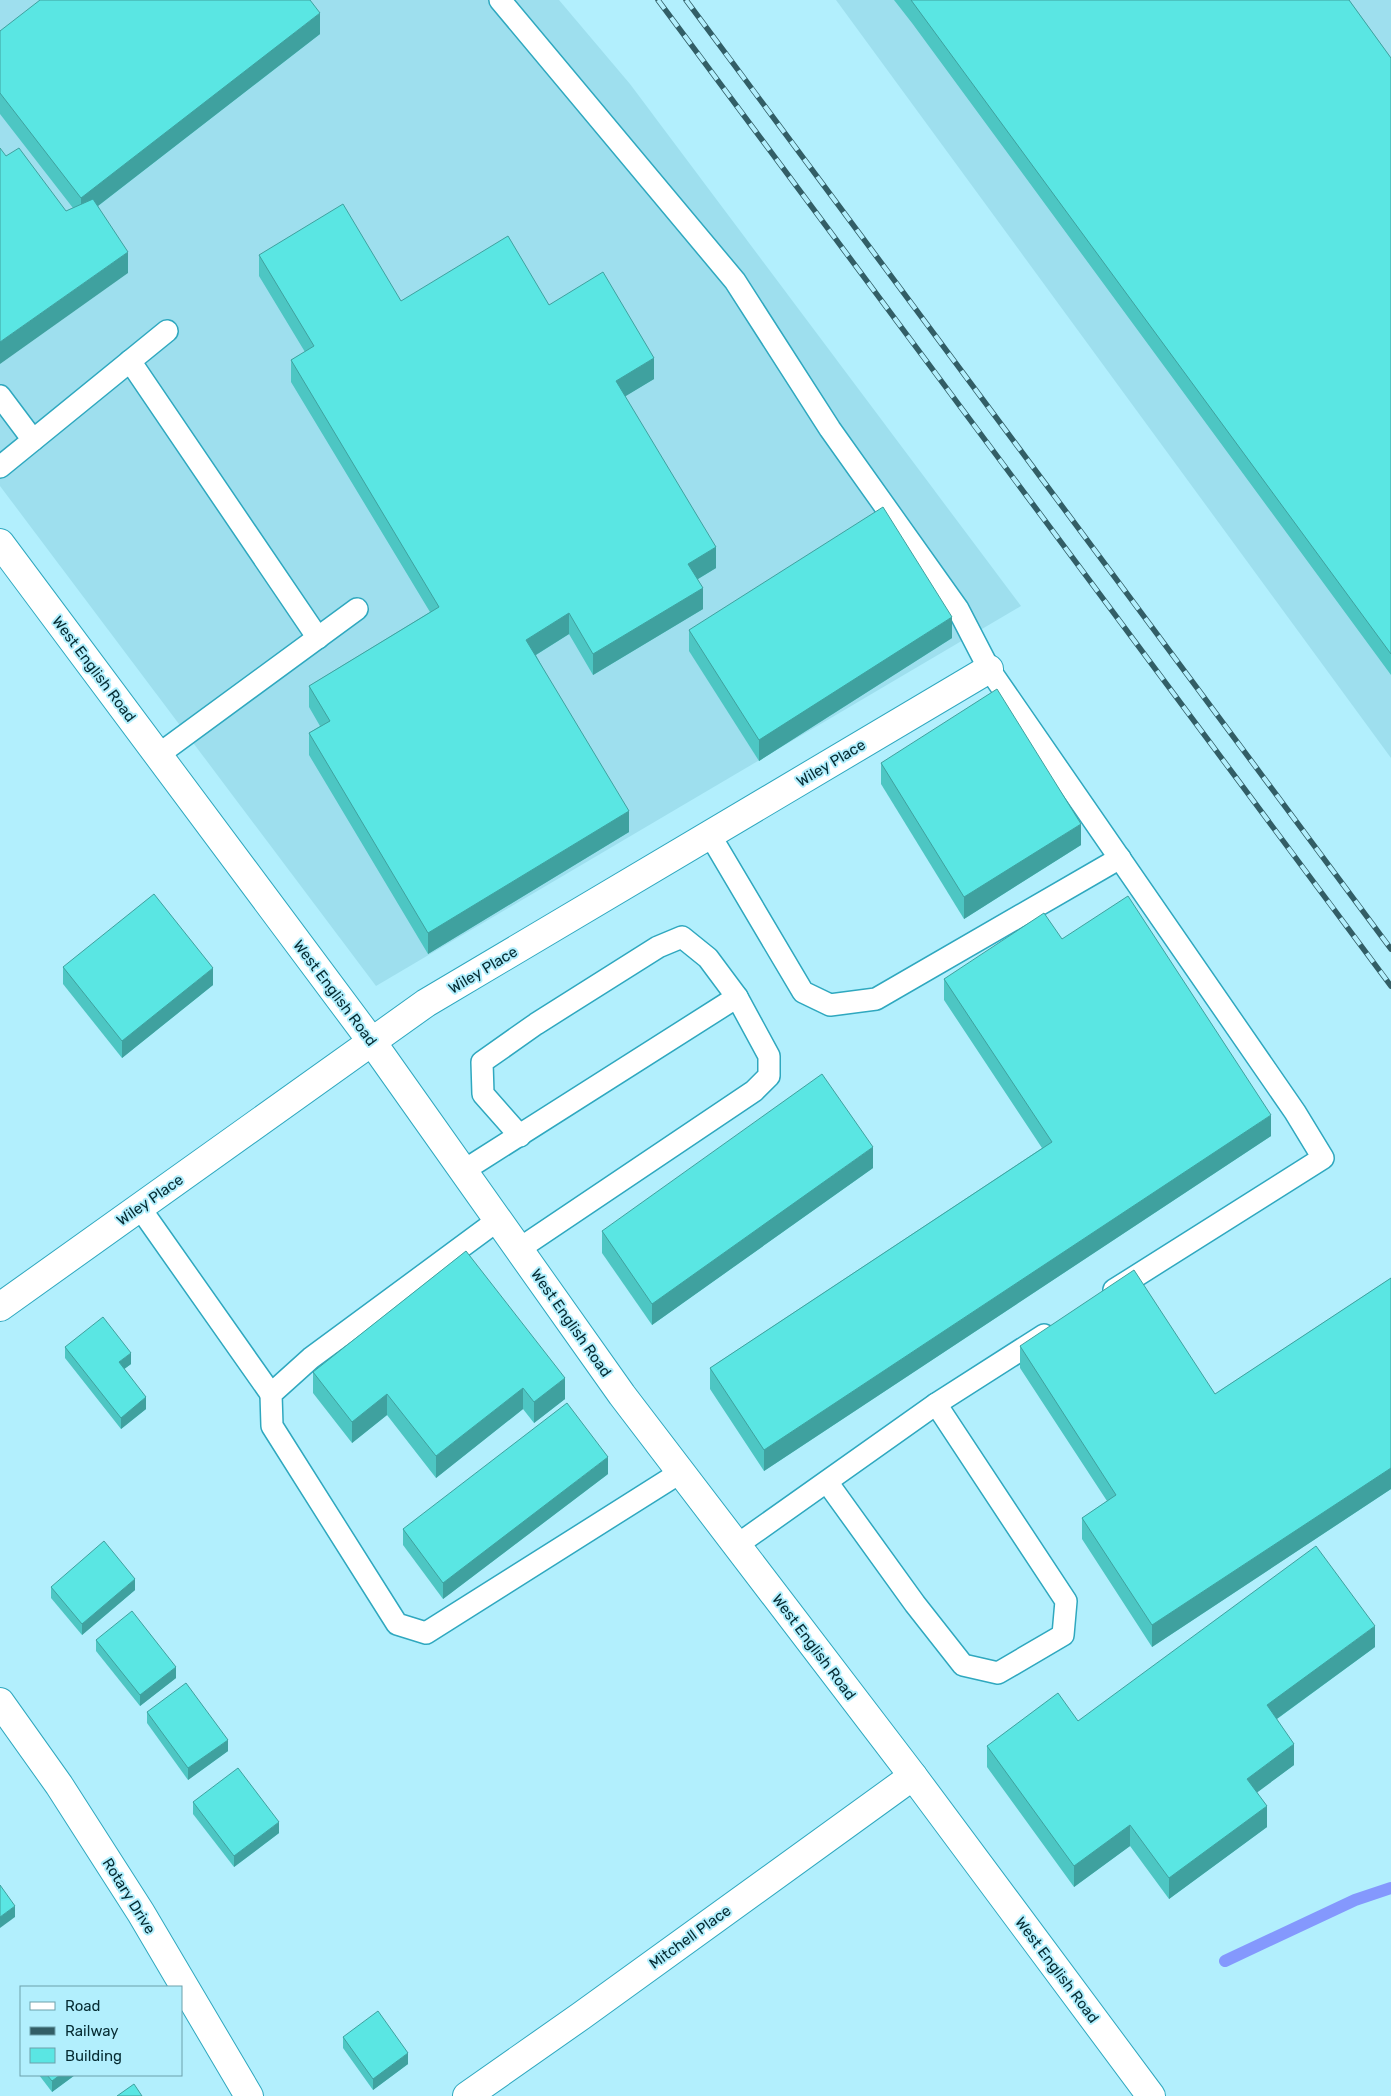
<svg xmlns="http://www.w3.org/2000/svg" width="1391" height="2096" viewBox="0 0 1391 2096" font-family="Rubik,sans-serif">
<style>
.built{fill:#9edfee}
.lines{fill:none;stroke-linecap:round;stroke-linejoin:round}
.stream{stroke:#8498fd;stroke-width:12}
.lane-casing{stroke:#2fa8bf;stroke-width:24}
.street-casing{stroke:#2fa8bf;stroke-width:30}
.secondary-casing{stroke:#2fa8bf;stroke-width:30}
.lane{stroke:#fff;stroke-width:21}
.street{stroke:#fff;stroke-width:28}
.secondary{stroke:#fff;stroke-width:28}
.rail-casing{stroke:#325e66;stroke-width:5.5}
.rail{stroke:#b2effd;stroke-width:4;stroke-dasharray:11;stroke-linecap:butt}
.wall{fill:#4dc6c3}
.shaded-wall{fill:#3fa19f}
.building{fill:#5ae6e3;stroke:#3fa19f}
.labels{text-anchor:middle;dominant-baseline:central;stroke-width:4;stroke-linejoin:round;paint-order:stroke}
.street-label{font-size:15px;fill:#052b32;stroke:#b2effd}
</style>
<rect width="100%" height="100%" fill="#b2effd"/>
<!-- built -->
<g class="built">
<path d="M 0,0 L 559,0 L 630,84 L 1021,606 L 376,986 L 0,486 Z"/>
<path d="M 836,0 L 1391,0 L 1391,758 Z"/>
</g>
<g class="lines">
<!-- stream -->
<path class="stream" d="M 1225,1961 L 1355,1900 L 1391,1888"/>
<!-- lane casing -->
<g class="lane-casing">
<g id="lane">
<path d="M 500,0 L 735,281 L 830,429 L 958,609 L 989,669 L 1295,1112 L 1323,1158 L 1114,1290"/>
<path d="M 130,361 L 318,638"/>
<path d="M 0,396 L 33,440"/>
<path d="M 0,467 L 167,331"/>
<path d="M 158,755 L 357,609"/>
<path d="M 710,835 L 803,992 L 830,1005 L 876,999 L 1120,858"/>
<path d="M 520,1136 L 483,1094 L 482,1062 L 536,1024 L 658,947 L 682,937 L 708,958 L 737,997"/>
<path d="M 463,1171 L 737,997 L 769,1056 L 769,1076 L 754,1091 L 519,1249"/>
<path d="M 140,1208 L 271,1394"/>
<path d="M 498,1220 L 311,1358 L 271,1394 L 272,1426 L 397,1624 L 426,1633 L 681,1472"/>
<path d="M 827,1482 L 915,1604 L 963,1665 L 998,1673 L 1063,1635 L 1066,1601 L 936,1404"/>
<path d="M 737,1545 L 936,1404 L 1044,1335"/>
</g>
</g>
<!-- street casing -->
<g class="street-casing">
<g id="street">
<path d="M 0,1307 L 426,1003 L 989,669"/>
<path d="M 467,2096 L 581,2016 L 913,1776"/>
</g>
</g>
<!-- secondary casing -->
<g class="secondary-casing">
<g id="secondary">
<path d="M 0,543 L 372,1042 L 622,1395 L 913,1776 L 1151,2096"/>
<path d="M 0,1702 L 59,1785 L 141,1913 L 249,2096"/>
</g>
</g>
<!-- lane -->
<use href="#lane" class="lane"/>
<!-- street -->
<use href="#street" class="street"/>
<!-- secondary -->
<use href="#secondary" class="secondary"/>
<!-- rail casing -->
<g class="rail-casing">
<g id="rail">
<path d="M 658,0 L 1391,986"/>
<path d="M 686,0 L 1391,949"/>
</g>
</g>
<!-- rail -->
<use href="#rail" class="rail"/>
</g>
<!-- wall -->
<g class="wall">
<path d="M 894,0 L 1349,0 L 1391,58 L 1391,675 L 912,23 Z"/>
<path d="M 0,31 L 320,34 L 98,206 L 128,273 L 66,211 L 73,208 L 0,114 Z"/>
<path d="M 259,255 L 401,301 L 549,305 L 654,379 L 625,396 L 716,568 L 698,579 L 703,609 L 593,675 L 569,634 L 536,655 L 629,832 L 428,954 L 309,755 L 309,733 L 320,726 L 309,707 L 309,686 L 430,612 L 291,382 L 291,360 L 305,352 L 259,276 Z"/>
<path d="M 689,630 L 952,638 L 759,761 L 689,651 Z"/>
<path d="M 881,763 L 1081,845 L 964,919 L 881,784 Z"/>
<path d="M 1062,939 L 1271,1136 L 764,1471 L 710,1389 L 710,1368 L 1042,1148 L 944,1000 L 944,979 Z"/>
<path d="M 63,967 L 213,985 L 122,1058 L 63,984 Z"/>
<path d="M 873,1168 L 652,1325 L 602,1253 L 602,1231 Z"/>
<path d="M 466,1251 L 565,1399 L 534,1423 L 523,1409 L 436,1478 L 387,1415 L 352,1443 L 313,1393 L 313,1372 Z"/>
<path d="M 1391,1278 L 1391,1489 L 1152,1647 L 1082,1539 L 1082,1518 L 1107,1501 L 1020,1368 L 1020,1346 L 1215,1394 Z"/>
<path d="M 65,1347 L 131,1364 L 124,1369 L 146,1409 L 121,1429 L 65,1358 Z"/>
<path d="M 608,1474 L 443,1599 L 403,1545 L 403,1529 Z"/>
<path d="M 51,1587 L 135,1590 L 82,1635 L 51,1598 Z"/>
<path d="M 96,1640 L 176,1678 L 140,1706 L 96,1651 Z"/>
<path d="M 1375,1647 L 1277,1719 L 1294,1765 L 1257,1792 L 1267,1827 L 1169,1899 L 1130,1846 L 1074,1887 L 987,1767 L 987,1746 L 1078,1721 Z"/>
<path d="M 147,1712 L 228,1751 L 188,1780 L 147,1723 Z"/>
<path d="M 193,1802 L 279,1833 L 234,1867 L 193,1814 Z"/>
<path d="M 343,2037 L 408,2064 L 373,2090 L 343,2048 Z"/>
<path d="M 39,2075 L 75,2075 L 52,2092 Z"/>
</g>
<!-- shaded-wall -->
<g class="shaded-wall">
<path d="M 320,13 L 320,34 L 81,219 L 81,198 Z"/>
<path d="M 128,252 L 128,273 L 0,364 L 0,342 Z"/>
<path d="M 654,358 L 654,379 L 616,402 L 616,381 Z"/>
<path d="M 716,547 L 716,568 L 688,585 L 688,564 Z"/>
<path d="M 703,588 L 703,609 L 593,675 L 593,654 Z"/>
<path d="M 569,613 L 569,634 L 526,661 L 526,640 Z"/>
<path d="M 952,617 L 952,638 L 759,761 L 759,740 Z"/>
<path d="M 629,811 L 629,832 L 428,954 L 428,933 Z"/>
<path d="M 1081,824 L 1081,845 L 964,919 L 964,897 Z"/>
<path d="M 213,968 L 213,985 L 122,1058 L 122,1041 Z"/>
<path d="M 1271,1115 L 1271,1136 L 764,1471 L 764,1450 Z"/>
<path d="M 873,1147 L 873,1168 L 652,1325 L 652,1304 Z"/>
<path d="M 131,1353 L 131,1364 L 119,1373 L 119,1362 Z"/>
<path d="M 565,1378 L 565,1399 L 534,1423 L 534,1402 Z"/>
<path d="M 523,1388 L 523,1409 L 436,1478 L 436,1456 Z"/>
<path d="M 387,1394 L 387,1415 L 352,1443 L 352,1422 Z"/>
<path d="M 146,1397 L 146,1409 L 121,1429 L 121,1418 Z"/>
<path d="M 608,1457 L 608,1474 L 443,1599 L 443,1583 Z"/>
<path d="M 1391,1468 L 1391,1489 L 1152,1647 L 1152,1625 Z"/>
<path d="M 135,1579 L 135,1590 L 82,1635 L 82,1624 Z"/>
<path d="M 1375,1626 L 1375,1647 L 1267,1726 L 1267,1705 Z"/>
<path d="M 176,1667 L 176,1678 L 140,1706 L 140,1695 Z"/>
<path d="M 228,1740 L 228,1751 L 188,1780 L 188,1768 Z"/>
<path d="M 1294,1744 L 1294,1765 L 1247,1800 L 1247,1779 Z"/>
<path d="M 1267,1806 L 1267,1827 L 1169,1899 L 1169,1878 Z"/>
<path d="M 279,1822 L 279,1833 L 234,1867 L 234,1856 Z"/>
<path d="M 1130,1825 L 1130,1846 L 1074,1887 L 1074,1866 Z"/>
<path d="M 15,1906 L 15,1917 L 0,1928 L 0,1917 Z"/>
<path d="M 408,2053 L 408,2064 L 373,2090 L 373,2079 Z"/>
<path d="M 60,2075 L 75,2075 L 52,2092 L 52,2081 Z"/>
</g>
<!-- building -->
<g class="building">
<path d="M 40,0 L 310,0 L 320,13 L 81,198 L 0,93 L 0,31 Z"/>
<path d="M 911,0 L 1349,0 L 1391,58 L 1391,654 Z"/>
<path d="M 0,148 L 6,156 L 19,148 L 66,211 L 93,199 L 128,252 L 0,342 Z"/>
<path d="M 343,204 L 401,301 L 508,236 L 549,305 L 603,272 L 654,358 L 616,381 L 716,547 L 688,564 L 703,588 L 593,654 L 569,613 L 526,640 L 629,811 L 428,933 L 309,733 L 330,721 L 309,686 L 439,607 L 291,360 L 314,346 L 259,255 Z"/>
<path d="M 883,507 L 952,617 L 759,740 L 689,630 Z"/>
<path d="M 997,689 L 1081,824 L 964,897 L 881,763 Z"/>
<path d="M 154,894 L 213,968 L 122,1041 L 63,967 Z"/>
<path d="M 1128,896 L 1271,1115 L 764,1450 L 710,1368 L 1052,1142 L 944,979 L 1044,913 L 1062,939 Z"/>
<path d="M 822,1074 L 873,1147 L 652,1304 L 602,1231 Z"/>
<path d="M 466,1251 L 565,1378 L 534,1402 L 523,1388 L 436,1456 L 387,1394 L 352,1422 L 313,1372 Z"/>
<path d="M 1134,1270 L 1215,1394 L 1391,1278 L 1391,1468 L 1152,1625 L 1082,1518 L 1116,1495 L 1020,1346 Z"/>
<path d="M 103,1317 L 131,1353 L 119,1362 L 146,1397 L 121,1418 L 65,1347 Z"/>
<path d="M 567,1403 L 608,1457 L 443,1583 L 403,1529 Z"/>
<path d="M 104,1541 L 135,1579 L 82,1624 L 51,1587 Z"/>
<path d="M 1316,1546 L 1375,1626 L 1267,1705 L 1294,1744 L 1247,1779 L 1267,1806 L 1169,1878 L 1130,1825 L 1074,1866 L 987,1746 L 1058,1693 L 1078,1721 Z"/>
<path d="M 132,1611 L 176,1667 L 140,1695 L 96,1640 Z"/>
<path d="M 186,1683 L 228,1740 L 188,1768 L 147,1712 Z"/>
<path d="M 238,1768 L 279,1822 L 234,1856 L 193,1802 Z"/>
<path d="M 0,1885 L 15,1906 L 0,1917 Z"/>
<path d="M 378,2011 L 408,2053 L 373,2079 L 343,2037 Z"/>
<path d="M 47,2075 L 60,2075 L 52,2081 Z"/>
<path d="M 134,2084 L 142,2096 L 117,2096 Z"/>
</g>
<g class="labels">
<!-- street labels -->
<g class="street-label">
<text transform="translate(94 669) rotate(53)">West English Road</text>
<text transform="translate(831 763) rotate(-31)">Wiley Place</text>
<text transform="translate(483 970) rotate(-31)">Wiley Place</text>
<text transform="translate(335 993) rotate(53)">West English Road</text>
<text transform="translate(150 1200) rotate(-35)">Wiley Place</text>
<text transform="translate(571 1323) rotate(55)">West English Road</text>
<text transform="translate(814 1647) rotate(53)">West English Road</text>
<text transform="translate(129 1896) rotate(58)">Rotary Drive</text>
<text transform="translate(690 1937) rotate(-36)">Mitchell Place</text>
<text transform="translate(1057 1970) rotate(53)">West English Road</text>
</g>
</g>
<!-- legend -->
<rect x="20" y="1986" width="162" height="90" fill="#b2effd" stroke="#6da1ac"/>
<rect x="30" y="2002" width="25" height="8" fill="#ffffff" stroke="#6da1ac"/>
<text x="65" y="2011" font-size="15" fill="#052b32">Road</text>
<rect x="30" y="2027" width="25" height="8" fill="#325e66" stroke="#6da1ac"/>
<text x="65" y="2036" font-size="15" fill="#052b32">Railway</text>
<rect x="30" y="2048" width="25" height="15" fill="#5ae6e3" stroke="#6da1ac"/>
<text x="65" y="2061" font-size="15" fill="#052b32">Building</text>
</svg>
